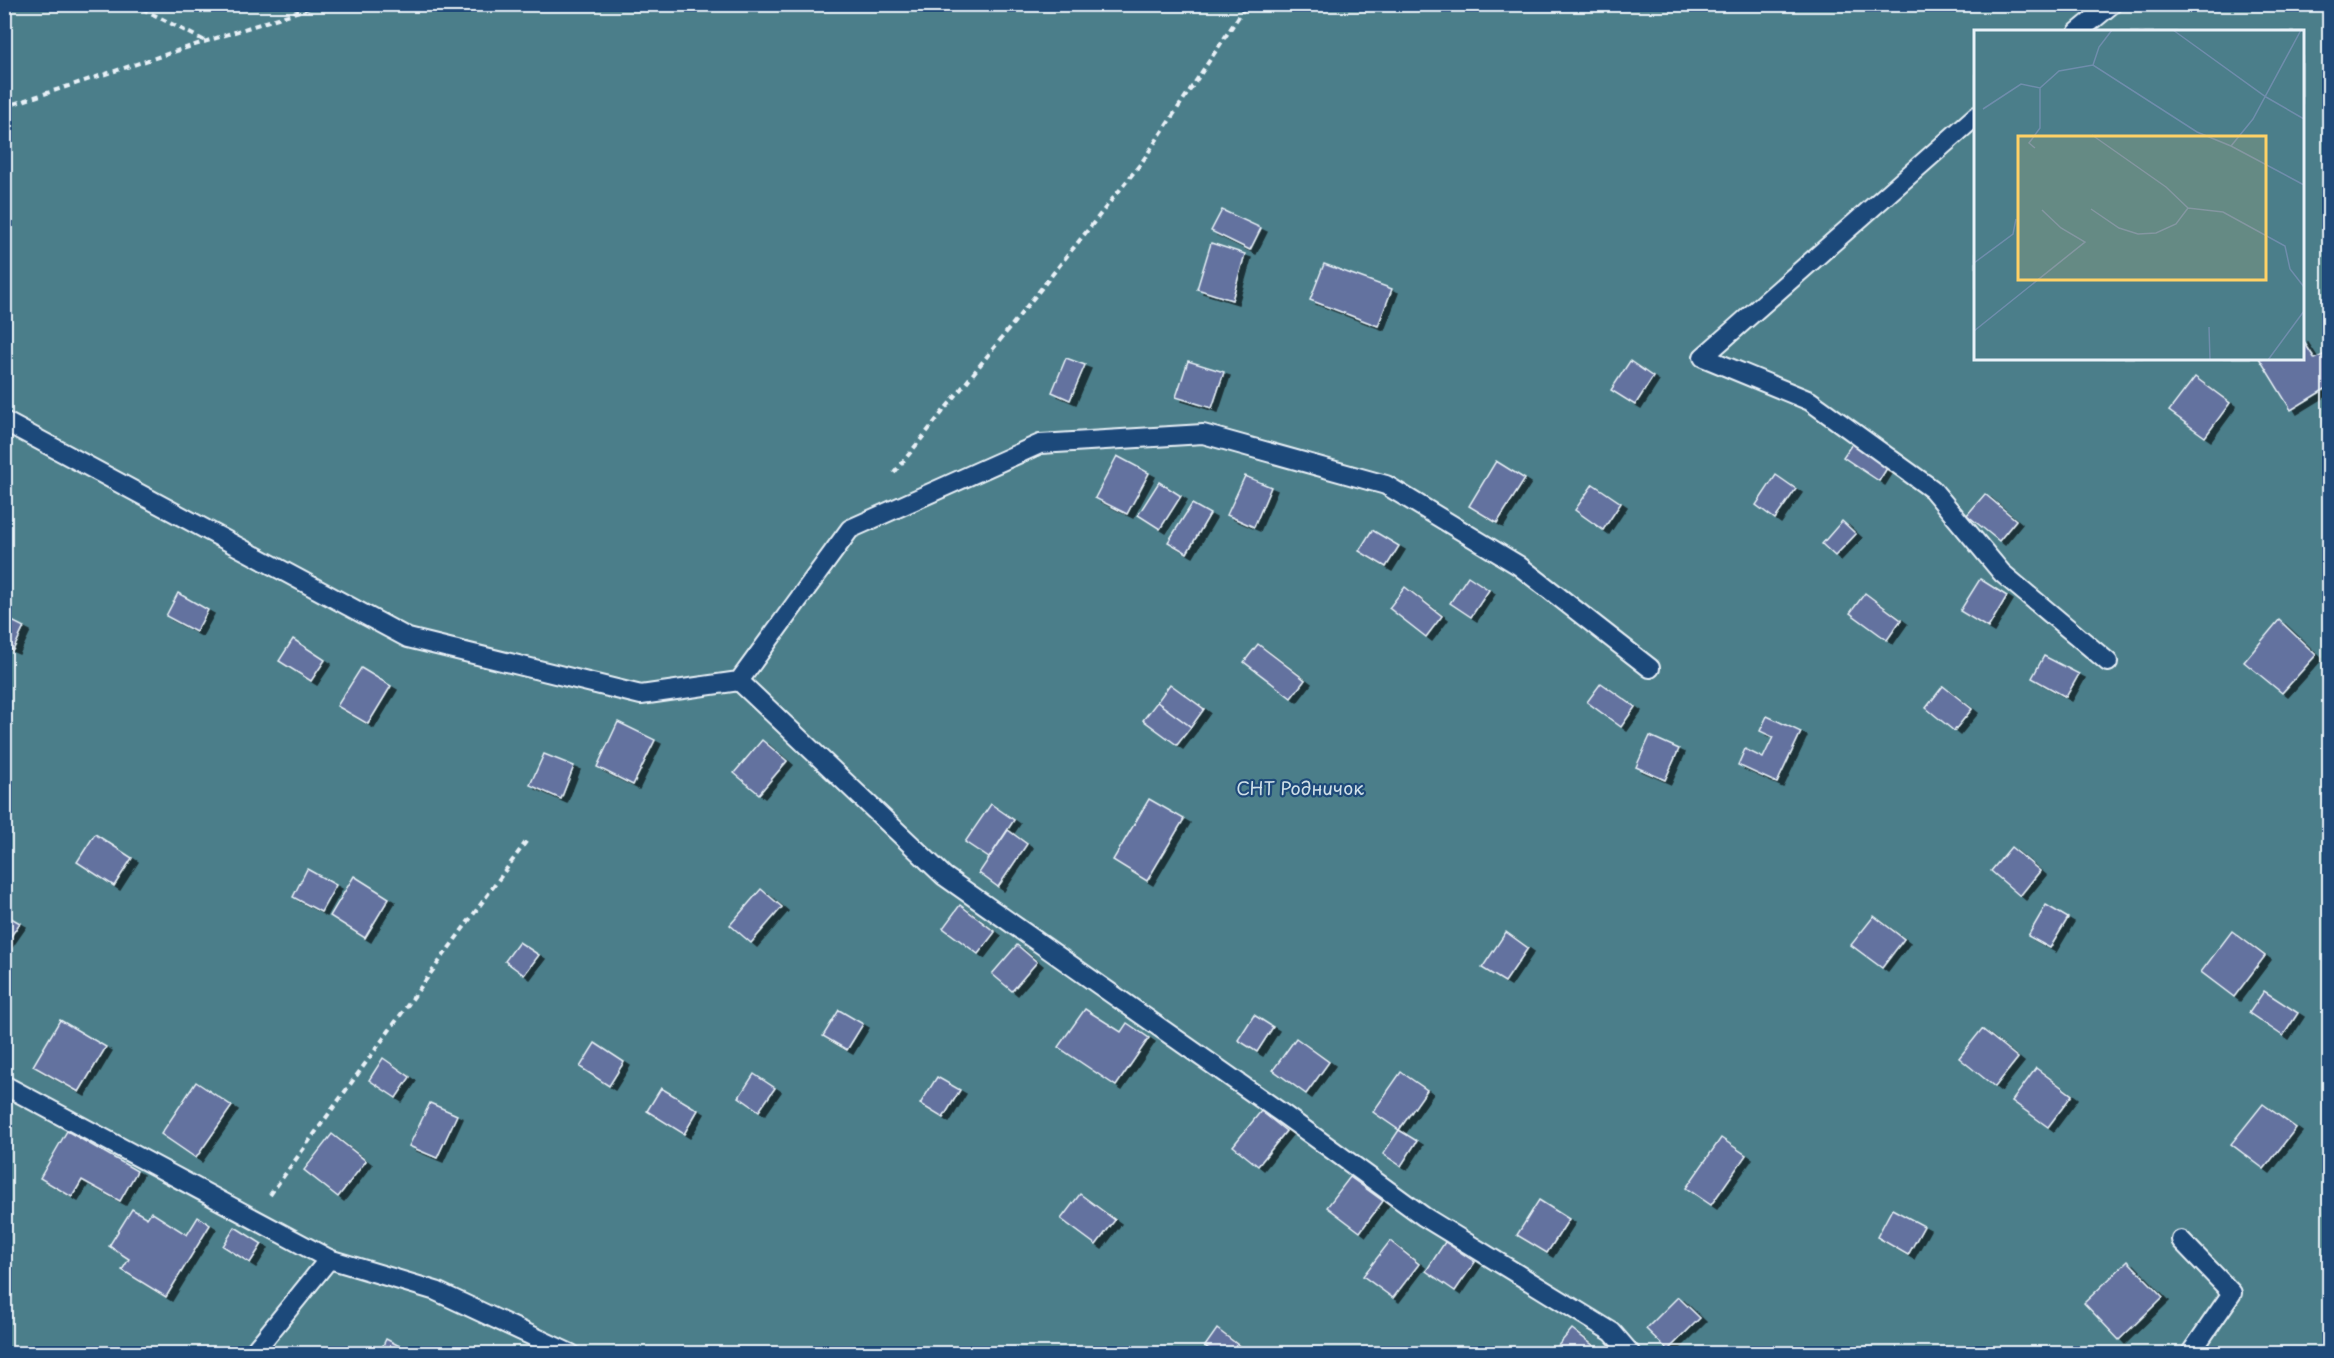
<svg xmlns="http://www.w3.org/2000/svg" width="2334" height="1358" viewBox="0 0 2334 1358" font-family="'Playpen Sans',sans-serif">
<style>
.green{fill:#4b7e8a;stroke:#9ab8c1;stroke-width:1.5;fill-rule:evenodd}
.building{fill:#64729f;stroke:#e8f1f8;stroke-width:1.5;filter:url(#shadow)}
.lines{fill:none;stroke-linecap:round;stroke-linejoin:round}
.service-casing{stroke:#e8f1f8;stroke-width:22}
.path{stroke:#e8f1f8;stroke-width:4;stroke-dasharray:6 4.5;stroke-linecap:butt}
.service{stroke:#1f4a7a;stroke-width:18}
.labels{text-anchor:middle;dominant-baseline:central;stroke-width:4.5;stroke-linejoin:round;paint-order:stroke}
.park-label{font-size:18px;fill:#d0e0e8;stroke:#1f4a7a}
.inset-road{fill:none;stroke:#6f8dac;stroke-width:1.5}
.view{fill:#ffd166;fill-opacity:0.15;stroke:#ffd166;stroke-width:3}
.inset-edge{fill:none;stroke:#e8f1f8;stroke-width:3}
</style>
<defs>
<filter id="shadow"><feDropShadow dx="6" dy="4" stdDeviation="0" flood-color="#0009"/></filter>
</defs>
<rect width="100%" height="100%" fill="#1f4a7a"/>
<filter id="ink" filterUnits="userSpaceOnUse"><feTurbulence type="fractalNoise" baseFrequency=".0167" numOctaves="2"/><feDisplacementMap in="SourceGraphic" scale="12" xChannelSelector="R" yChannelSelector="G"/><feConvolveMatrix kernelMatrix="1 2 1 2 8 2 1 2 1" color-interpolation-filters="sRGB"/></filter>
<g filter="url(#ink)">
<!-- green -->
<path class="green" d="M 5,5 L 2329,5 L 2329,1353 L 5,1354 ZM 1976,32 L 2302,32 L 2302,358 L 1976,358 Z"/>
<!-- building -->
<g class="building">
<path d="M 1222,210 L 1261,228 L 1250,250 L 1211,231 Z"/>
<path d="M 1211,243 L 1245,254 L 1232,300 L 1197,289 Z"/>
<path d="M 1324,264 L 1392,289 L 1378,326 L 1310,300 Z"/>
<path d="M 2302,339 L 2315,359 L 2325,354 L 2330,361 L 2330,369 L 2326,371 L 2330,376 L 2330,386 L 2291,410 L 2259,358 L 2302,358 Z"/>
<path d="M 1066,358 L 1085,365 L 1070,400 L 1052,392 Z"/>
<path d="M 1188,361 L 1224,372 L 1212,408 L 1176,397 Z"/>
<path d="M 1630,361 L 1653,377 L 1635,405 L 1611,390 Z"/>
<path d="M 2195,377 L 2230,403 L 2205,437 L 2169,411 Z"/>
<path d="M 1854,441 L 1889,465 L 1879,481 L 1843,457 Z"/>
<path d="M 1117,456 L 1149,473 L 1127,514 L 1095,498 Z"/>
<path d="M 1496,461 L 1525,479 L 1497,523 L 1469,506 Z"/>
<path d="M 1776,475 L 1796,489 L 1775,519 L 1756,505 Z"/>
<path d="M 1245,476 L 1271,487 L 1254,527 L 1227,515 Z"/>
<path d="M 1159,482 L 1181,496 L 1160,529 L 1138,515 Z"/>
<path d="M 1593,484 L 1621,503 L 1603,530 L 1575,510 Z"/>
<path d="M 1985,494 L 2016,520 L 1999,541 L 1967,515 Z"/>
<path d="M 1192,504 L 1210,514 L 1187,553 L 1168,542 Z"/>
<path d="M 1842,521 L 1856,534 L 1835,556 L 1822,544 Z"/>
<path d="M 1372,530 L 1399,546 L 1386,567 L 1359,551 Z"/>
<path d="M 1468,576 L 1489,590 L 1471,617 L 1450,603 Z"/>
<path d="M 1980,579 L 2007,596 L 1988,628 L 1960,611 Z"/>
<path d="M 1405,587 L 1442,616 L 1426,637 L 1389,608 Z"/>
<path d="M 178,593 L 208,610 L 196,632 L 166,616 Z"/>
<path d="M 1865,593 L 1901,620 L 1887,640 L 1850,613 Z"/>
<path d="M 4,617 L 24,627 L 13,650 L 4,646 Z"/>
<path d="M 2279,620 L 2316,655 L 2282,693 L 2244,662 Z"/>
<path d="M 293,639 L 325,660 L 311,681 L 279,661 Z"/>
<path d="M 1258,644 L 1305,680 L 1291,698 L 1244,662 Z"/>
<path d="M 2044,656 L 2079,674 L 2066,697 L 2032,678 Z"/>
<path d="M 361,668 L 391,686 L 368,724 L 337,706 Z"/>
<path d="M 1601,683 L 1635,707 L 1621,727 L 1587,702 Z"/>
<path d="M 1170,684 L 1204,709 L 1191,727 L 1157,702 Z"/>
<path d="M 1943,686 L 1972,709 L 1954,731 L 1926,708 Z"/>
<path d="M 1157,702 L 1191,727 L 1177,745 L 1143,720 Z"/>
<path d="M 1767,716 L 1801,732 L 1777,783 L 1738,765 L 1745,749 L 1763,758 L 1773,737 L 1760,731 Z"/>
<path d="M 618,722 L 655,740 L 633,785 L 597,767 Z"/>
<path d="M 1650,736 L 1679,749 L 1665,780 L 1636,767 Z"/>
<path d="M 762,740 L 787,761 L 759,794 L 734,773 Z"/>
<path d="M 544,754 L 574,766 L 561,799 L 530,785 Z"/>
<path d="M 1149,799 L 1184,819 L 1147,881 L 1113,860 Z"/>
<path d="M 991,804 L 1014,820 L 989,858 L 965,842 Z"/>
<path d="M 1008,830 L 1027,844 L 998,887 L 979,873 Z"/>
<path d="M 95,834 L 132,858 L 114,886 L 77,862 Z"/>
<path d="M 2011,847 L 2040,871 L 2020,896 L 1991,871 Z"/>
<path d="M 307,869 L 336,885 L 321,912 L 293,897 Z"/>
<path d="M 354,876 L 389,898 L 365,938 L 330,916 Z"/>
<path d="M 761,889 L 782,907 L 751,943 L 730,925 Z"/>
<path d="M 960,905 L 995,932 L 978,954 L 943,928 Z"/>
<path d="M 2046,905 L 2068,918 L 2050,948 L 2028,936 Z"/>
<path d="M 4,914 L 20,923 L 4,946 Z"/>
<path d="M 1874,916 L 1904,939 L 1882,968 L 1851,945 Z"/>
<path d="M 2232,931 L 2265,956 L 2234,997 L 2201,972 Z"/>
<path d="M 1506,932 L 1528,948 L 1505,982 L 1482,968 Z"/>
<path d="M 519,942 L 539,955 L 524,975 L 505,961 Z"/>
<path d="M 1017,945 L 1037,962 L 1012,991 L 992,974 Z"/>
<path d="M 2264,991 L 2298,1013 L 2283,1036 L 2249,1013 Z"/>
<path d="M 1085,1009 L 1121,1032 L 1127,1023 L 1149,1038 L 1116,1086 L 1058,1047 Z"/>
<path d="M 839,1010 L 863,1024 L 847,1050 L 823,1036 Z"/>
<path d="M 1254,1015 L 1273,1027 L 1257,1052 L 1238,1040 Z"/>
<path d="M 60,1020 L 106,1047 L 79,1092 L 33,1066 Z"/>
<path d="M 1982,1029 L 2018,1058 L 1995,1087 L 1959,1058 Z"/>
<path d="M 1296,1038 L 1329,1062 L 1306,1094 L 1273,1070 Z"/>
<path d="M 595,1043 L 624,1062 L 609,1086 L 580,1067 Z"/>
<path d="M 383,1058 L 410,1077 L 396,1098 L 369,1080 Z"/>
<path d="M 2036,1068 L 2072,1095 L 2048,1127 L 2012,1101 Z"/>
<path d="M 1401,1072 L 1427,1090 L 1399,1130 L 1373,1112 Z"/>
<path d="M 754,1074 L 775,1088 L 759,1111 L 739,1097 Z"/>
<path d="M 937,1077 L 960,1090 L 943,1118 L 920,1104 Z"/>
<path d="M 196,1082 L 232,1106 L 196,1158 L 161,1134 Z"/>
<path d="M 661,1088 L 698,1110 L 684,1134 L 647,1111 Z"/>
<path d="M 430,1103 L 457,1115 L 437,1158 L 409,1146 Z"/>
<path d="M 2263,1104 L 2296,1128 L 2264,1169 L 2231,1144 Z"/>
<path d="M 1261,1111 L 1286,1131 L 1258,1166 L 1233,1146 Z"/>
<path d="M 1399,1130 L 1417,1141 L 1401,1166 L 1383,1154 Z"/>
<path d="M 67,1131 L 137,1171 L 120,1201 L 82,1180 L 72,1197 L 40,1178 Z"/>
<path d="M 332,1134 L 366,1161 L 338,1197 L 304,1170 Z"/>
<path d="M 1721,1138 L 1746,1155 L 1711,1205 L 1686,1188 Z"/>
<path d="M 1350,1177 L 1383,1201 L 1360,1232 L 1327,1207 Z"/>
<path d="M 1080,1194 L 1115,1220 L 1096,1245 L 1061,1219 Z"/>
<path d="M 1539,1200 L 1569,1219 L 1547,1253 L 1517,1235 Z"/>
<path d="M 132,1209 L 147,1218 L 151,1212 L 187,1235 L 198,1217 L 210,1225 L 166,1297 L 122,1270 L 129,1259 L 109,1246 Z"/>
<path d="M 1892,1209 L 1924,1226 L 1908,1255 L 1877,1237 Z"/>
<path d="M 235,1227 L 262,1244 L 250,1263 L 223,1246 Z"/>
<path d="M 1390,1241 L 1419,1264 L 1393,1298 L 1363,1276 Z"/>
<path d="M 1445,1242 L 1475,1262 L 1455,1291 L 1426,1271 Z"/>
<path d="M 2128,1261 L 2163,1297 L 2119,1340 L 2084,1303 Z"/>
<path d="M 1678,1297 L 1700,1318 L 1668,1350 L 1646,1329 Z"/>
<path d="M 1217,1329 L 1250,1354 L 1216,1354 L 1205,1346 Z"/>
<path d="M 1572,1329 L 1595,1347 L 1590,1354 L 1551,1354 Z"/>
<path d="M 386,1339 L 415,1354 L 379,1354 Z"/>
</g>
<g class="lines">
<!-- service casing -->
<g class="service-casing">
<g id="service">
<path d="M 2078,32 L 2112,4"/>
<path d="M 1976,116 L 1703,357 L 1810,401 L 1932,489 L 2002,573 L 2108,662"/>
<path d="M 4,421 L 408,638 L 641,695 L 739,681 L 850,529 L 1040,444 L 1203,434 L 1386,485 L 1518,565 L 1650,668"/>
<path d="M 739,681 L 944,876 L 1283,1114 L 1423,1216 L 1612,1332 L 1631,1354"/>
<path d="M 4,1085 L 329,1259"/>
<path d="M 2181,1240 L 2232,1293 L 2190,1354"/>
<path d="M 252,1354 L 329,1259 L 436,1291 L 571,1354"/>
</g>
</g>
<!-- path -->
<g class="path">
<path d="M 133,4 L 207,42"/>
<path d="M 4,107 L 321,4"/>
<path d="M 894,473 L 1142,162 L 1247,4"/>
<path d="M 270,1195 L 528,839"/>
</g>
<!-- service -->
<use href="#service" class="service"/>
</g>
</g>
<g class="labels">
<!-- park labels -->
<g class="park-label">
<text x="1300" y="787">СНТ Родничок</text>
</g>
</g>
<!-- overview -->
<g transform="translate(1974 30)">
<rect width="330" height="330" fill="#1f4a7a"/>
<path d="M 0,0 L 330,0 L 330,330 L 0,330 Z" fill="#4b7e8a"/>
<path class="inset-road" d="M 199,0 L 292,67 L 330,89M 119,35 L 125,17 L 138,0M 9,79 L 47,54 L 66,58 L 85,41 L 119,35 L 223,102 L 257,116 L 279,89 L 327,0M 118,105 L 192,157 L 214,178M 257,116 L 330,155M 61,118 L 55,113 L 66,98 L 66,58M 117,179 L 145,198 L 164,204 L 182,203 L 202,194 L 214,178 L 249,182 L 311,216 L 316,239 L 330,257M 0,233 L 39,204 L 42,189M 235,297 L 236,330M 0,301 L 111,212 L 87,198 L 68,180M 294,330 L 330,281"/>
<path class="view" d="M 44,106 L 292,106 L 292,250 L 44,250 Z"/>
<rect width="330" height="330" class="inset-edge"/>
</g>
<!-- margin -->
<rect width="2334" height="1358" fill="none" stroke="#1f4a7a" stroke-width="24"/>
<rect x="12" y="12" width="2310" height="1334" fill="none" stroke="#e8f1f8" stroke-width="2" filter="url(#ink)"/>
</svg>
